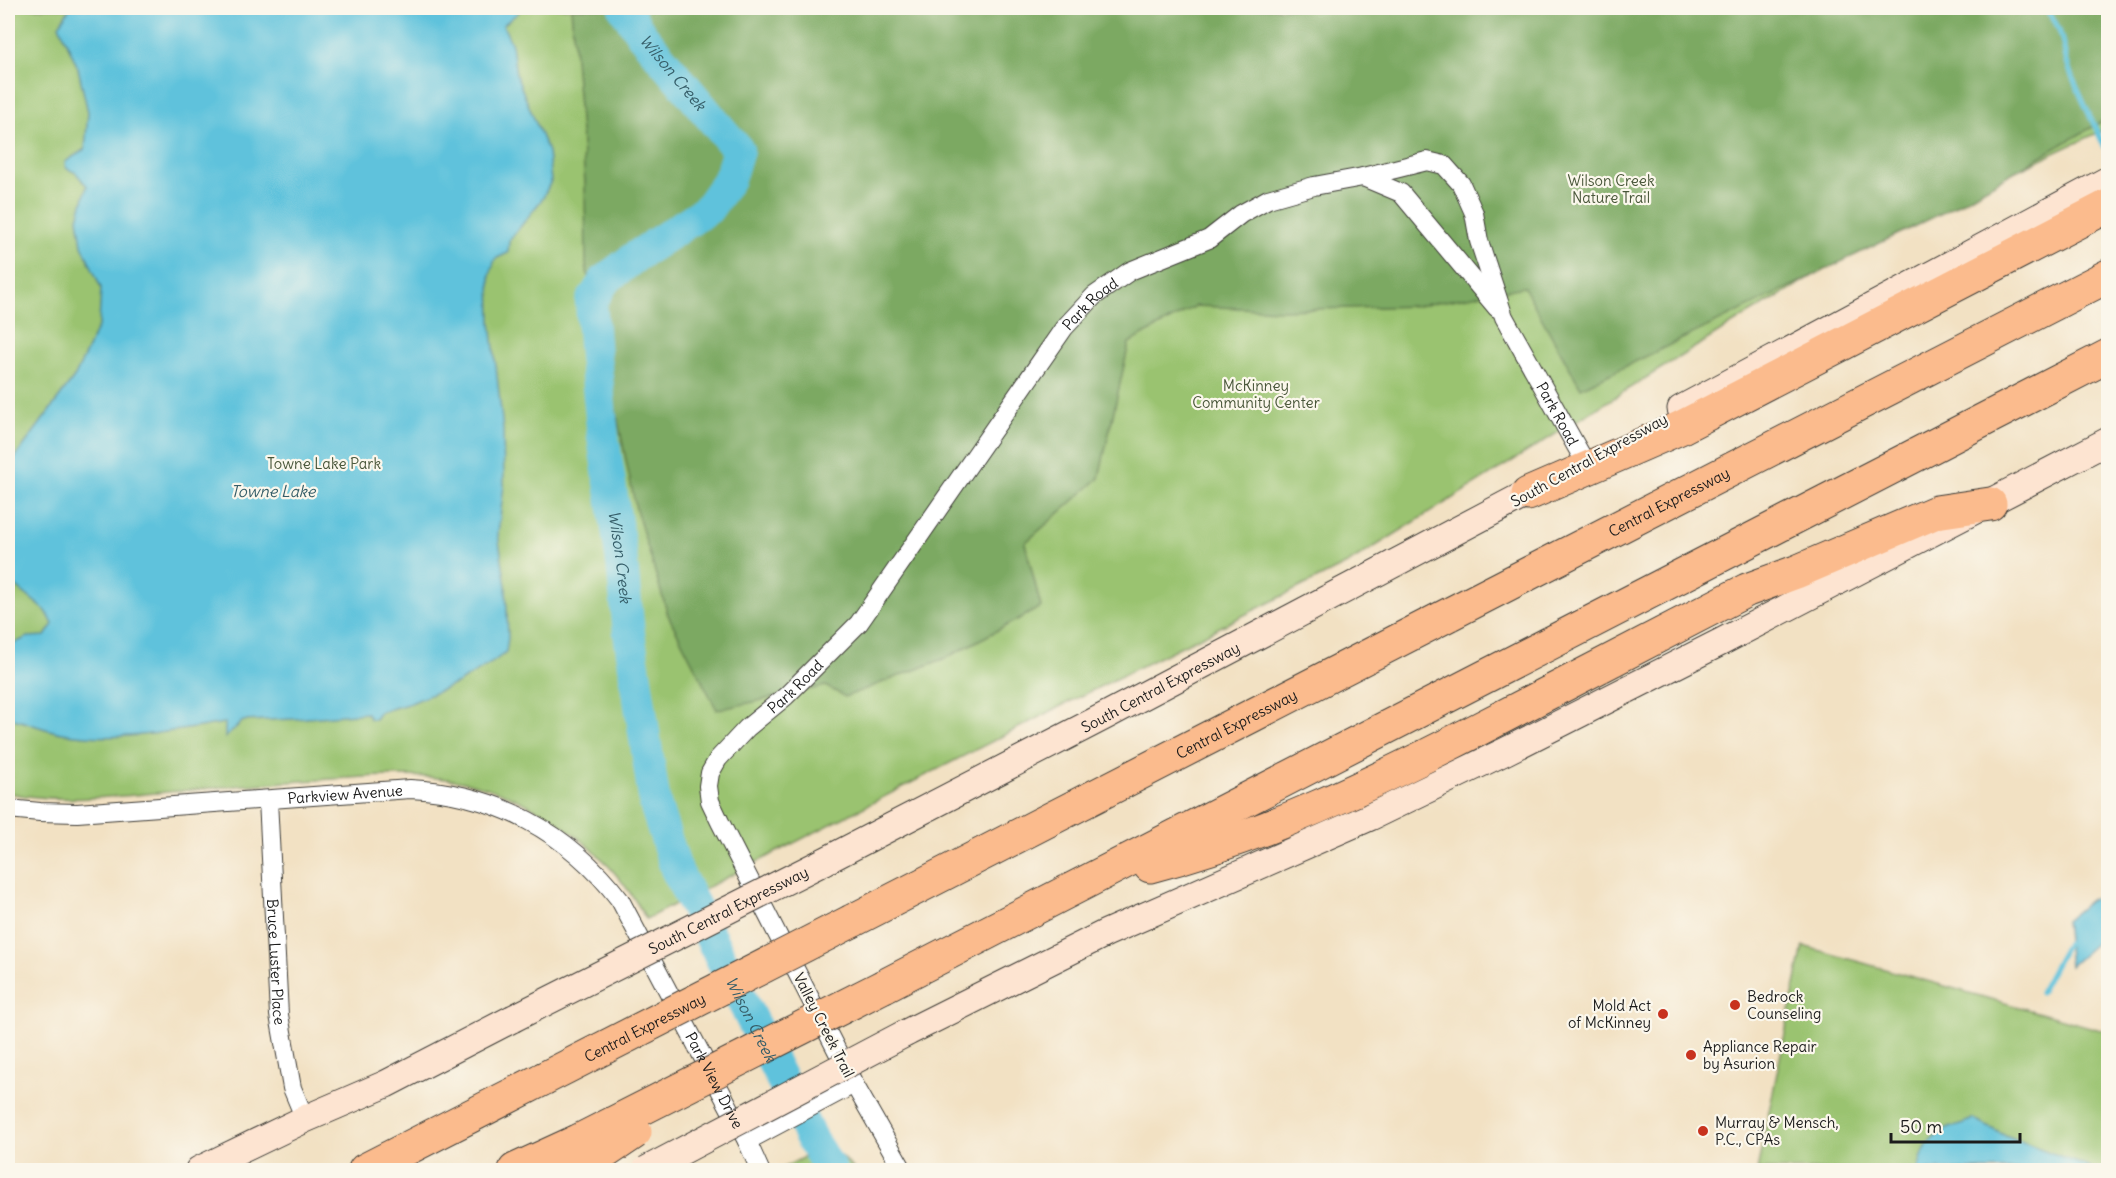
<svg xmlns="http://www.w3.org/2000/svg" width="2116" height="1178" viewBox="0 0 2116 1178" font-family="Delius,sans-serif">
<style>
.green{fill:#9ac36f;stroke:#5b7046;stroke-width:1.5}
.forest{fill:#7ba962;stroke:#4c623f;stroke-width:1.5}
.water{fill:#5ec2dc;stroke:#3d6f7c;stroke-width:1.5}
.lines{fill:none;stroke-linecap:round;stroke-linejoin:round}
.stream{stroke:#5ec2dc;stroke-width:5}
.river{stroke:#5ec2dc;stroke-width:32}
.street-casing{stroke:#3c3a35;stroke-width:20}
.secondary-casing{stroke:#3c3a35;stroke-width:29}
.highway-casing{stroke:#3c3a35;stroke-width:35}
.street{stroke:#fff;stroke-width:18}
.secondary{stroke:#fde4d1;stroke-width:27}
.highway{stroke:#fbbb8d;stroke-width:33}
.secondary-bridge-casing{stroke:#3c3a35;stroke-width:29;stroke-linecap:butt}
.highway-bridge-casing{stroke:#3c3a35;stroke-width:35;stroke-linecap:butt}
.secondary-bridge{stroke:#fde4d1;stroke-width:27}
.highway-bridge{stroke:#fbbb8d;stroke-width:33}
.poi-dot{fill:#c8321e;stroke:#fbf7ec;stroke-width:2}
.labels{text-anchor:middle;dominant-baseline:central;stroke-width:4.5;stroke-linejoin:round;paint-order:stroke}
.park-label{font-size:15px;fill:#485639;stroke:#fbf7ec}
.street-label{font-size:15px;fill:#1c1c1c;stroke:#fbf7ec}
.poi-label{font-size:15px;fill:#1c1c1c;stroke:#fbf7ec;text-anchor:start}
.water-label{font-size:16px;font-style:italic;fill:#365e69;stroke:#fbf7ec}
</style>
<rect width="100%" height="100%" fill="#fbf7ec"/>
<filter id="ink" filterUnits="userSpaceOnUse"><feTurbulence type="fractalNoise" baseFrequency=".0167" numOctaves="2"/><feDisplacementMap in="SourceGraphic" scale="12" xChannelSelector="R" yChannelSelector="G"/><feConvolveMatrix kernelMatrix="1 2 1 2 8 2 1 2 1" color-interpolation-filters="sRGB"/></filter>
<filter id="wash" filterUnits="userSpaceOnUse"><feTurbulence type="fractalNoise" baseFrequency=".008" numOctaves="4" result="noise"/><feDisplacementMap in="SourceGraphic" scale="24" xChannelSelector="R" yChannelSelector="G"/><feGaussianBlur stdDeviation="1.35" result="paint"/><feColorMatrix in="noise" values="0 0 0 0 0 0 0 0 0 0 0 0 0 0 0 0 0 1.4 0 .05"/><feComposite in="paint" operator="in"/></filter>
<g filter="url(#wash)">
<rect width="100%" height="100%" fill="#f2e1c3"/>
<!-- green -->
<g class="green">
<path d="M 8,8 L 2108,8 L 2108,128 L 1958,198 L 1821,271 L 1742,318 L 1347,564 L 1061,706 L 646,919 C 608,847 529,790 446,779 C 404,773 362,777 319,780 C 265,783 211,788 157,793 C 107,797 57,803 8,793 Z"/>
<path d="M 1803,946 L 2108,1032 L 2108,1170 L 1757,1170 Z"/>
<path d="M 828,1144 L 855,1170 L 784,1170 L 783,1168 Z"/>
</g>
<!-- forest -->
<path class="forest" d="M 571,8 L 2108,8 L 2108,118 L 1942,213 L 1581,388 L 1524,287 L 1417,306 L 1281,310 L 1196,306 L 1129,343 L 1099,478 L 1025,543 L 1041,607 L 946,658 L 845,697 L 826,686 L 717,710 L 668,615 L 636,509 L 586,266 L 585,182 Z"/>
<!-- water -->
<g class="water">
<path d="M 70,8 L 517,8 L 519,12 L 503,25 L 512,45 L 516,75 L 548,152 L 551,181 L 543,198 L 509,241 L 508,253 L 495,259 L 490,275 L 491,322 L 503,429 L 504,485 L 498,534 L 506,586 L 508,638 L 506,652 L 493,662 L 458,683 L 411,703 L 380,712 L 375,719 L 370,719 L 367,713 L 295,719 L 243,721 L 225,738 L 225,723 C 172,731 115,743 62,733 C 43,730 26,721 8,718 L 8,646 L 28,637 L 45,636 L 53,624 L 46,611 L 8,580 L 8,467 L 75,376 L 99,324 L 101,288 L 82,245 L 78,218 L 87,186 L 76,173 L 66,168 L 65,162 L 85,149 L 88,112 L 78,68 L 59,25 Z"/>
<path d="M 2108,889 L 2108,937 L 2103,937 L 2070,966 L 2065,921 L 2089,901 Z"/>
<path d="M 1973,1119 L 2000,1133 L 2096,1170 L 1918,1170 C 1927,1131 1939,1133 1973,1119 Z"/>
</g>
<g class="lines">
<!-- stream -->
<g class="stream">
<path d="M 2043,8 C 2066,27 2061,50 2071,74 C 2083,101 2095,128 2108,154"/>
<path d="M 2040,993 L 2067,943 L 2073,939"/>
</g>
<!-- river -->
<path class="river" id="s1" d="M 624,8 L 642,35 L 738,150 L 729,179 L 708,209 L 635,257 L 605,280 L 591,302 L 595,356 L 603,437 L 622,562 L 629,633 L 655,804 L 676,869 L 813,1142 L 831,1170"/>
</g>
</g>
<g filter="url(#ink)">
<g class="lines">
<!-- street casing -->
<g class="street-casing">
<g id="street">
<path d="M 1363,177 L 1401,193 L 1497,308"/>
<path id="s2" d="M 268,800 L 279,1015 L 292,1088 L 305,1119"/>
<path id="s3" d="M 8,809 L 40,812 L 77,813 L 410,789 C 496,793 568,832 620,900 L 747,1141 L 760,1170"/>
<path d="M 747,1141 L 854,1084"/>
<path id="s4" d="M 903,1170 L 854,1084 L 720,822 L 710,801 L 708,786 L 710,773 L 718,759 L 747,728 L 786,696 L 859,623 L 1064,328 L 1094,296 L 1130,271 L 1209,239 L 1241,214 L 1268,199 L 1314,186 L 1363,177 L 1427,161 L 1444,165 L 1461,184 L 1474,213 L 1479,241 L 1504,317 L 1585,462"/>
</g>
</g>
<!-- secondary casing -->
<g class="secondary-casing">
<g id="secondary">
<path d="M 1681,409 L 2108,180"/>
<path id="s5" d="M 823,862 L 1105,716 L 1545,484"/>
<path d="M 906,1033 L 1106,933 L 1370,817 L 1506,751 L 1721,642 L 2108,441"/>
<path d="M 199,1170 L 305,1119 L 386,1084 L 512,1019"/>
</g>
</g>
<!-- highway casing -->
<g class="highway-casing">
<g id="highway">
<path d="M 1528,494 L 1680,428 L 2108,206"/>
<path d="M 1150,866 C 1263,837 1374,783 1477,730 C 1567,684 1657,637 1747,590 L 1796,572 L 1936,512 L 1990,504"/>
<path id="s6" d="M 852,921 L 2108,276"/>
<path d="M 884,986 L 2108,356"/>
<path d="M 365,1170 L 543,1079"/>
<path d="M 515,1170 L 576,1142"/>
</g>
</g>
<!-- street -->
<use href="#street" class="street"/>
<!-- secondary -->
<use href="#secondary" class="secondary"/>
<!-- highway -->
<use href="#highway" class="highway"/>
<!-- secondary-bridge casing -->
<g class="secondary-bridge-casing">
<g id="secondary-bridge">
<path id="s7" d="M 512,1019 L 823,862"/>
<path d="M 646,1170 L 906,1033"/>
</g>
</g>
<!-- highway-bridge casing -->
<g class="highway-bridge-casing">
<g id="highway-bridge">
<path id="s8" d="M 543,1079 L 852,921"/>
<path d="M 576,1142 L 884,986"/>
<path d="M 586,1165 L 635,1132"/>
</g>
</g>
<!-- secondary-bridge -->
<use href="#secondary-bridge" class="secondary-bridge"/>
<!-- highway-bridge -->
<use href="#highway-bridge" class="highway-bridge"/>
</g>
</g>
<!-- markers -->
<g class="poi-dot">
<circle cx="1735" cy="1005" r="6"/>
<circle cx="1663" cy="1014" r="6"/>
<circle cx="1691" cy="1055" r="6"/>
<circle cx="1703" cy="1131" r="6"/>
</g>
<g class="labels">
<!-- park labels -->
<g class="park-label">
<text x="1611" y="180">Wilson Creek<tspan x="1611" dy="17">Nature Trail</tspan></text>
<text x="1256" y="385">McKinney<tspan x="1256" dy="17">Community Center</tspan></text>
<text x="324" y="463">Towne Lake Park</text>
</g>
<!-- street labels -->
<g class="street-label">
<text stroke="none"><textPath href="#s4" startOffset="1052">Park Road</textPath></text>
<text stroke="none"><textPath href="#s4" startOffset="1718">Park Road</textPath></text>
<text transform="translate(1589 460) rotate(-29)">South Central Expressway</text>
<text stroke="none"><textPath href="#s6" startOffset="918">Central Expressway</textPath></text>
<text stroke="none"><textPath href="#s4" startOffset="567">Park Road</textPath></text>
<text stroke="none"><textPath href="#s5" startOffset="380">South Central Expressway</textPath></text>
<text stroke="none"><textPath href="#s6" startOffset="432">Central Expressway</textPath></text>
<text stroke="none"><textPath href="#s3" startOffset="338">Parkview Avenue</textPath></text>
<text stroke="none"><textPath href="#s7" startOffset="242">South Central Expressway</textPath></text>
<text stroke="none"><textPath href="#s2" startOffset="162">Bruce Luster Place</textPath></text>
<text transform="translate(824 1025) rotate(63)">Valley Creek Trail</text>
<text stroke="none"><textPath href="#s8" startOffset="114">Central Expressway</textPath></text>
<text stroke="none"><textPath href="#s3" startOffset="852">Park View Drive</textPath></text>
</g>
<!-- poi labels -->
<g class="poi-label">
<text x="1747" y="996">Bedrock<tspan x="1747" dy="17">Counseling</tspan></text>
<text x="1651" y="1005" text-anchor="end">Mold Act<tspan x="1651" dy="17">of McKinney</tspan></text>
<text x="1703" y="1046">Appliance Repair<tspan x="1703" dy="17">by Asurion</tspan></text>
<text x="1715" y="1122">Murray &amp; Mensch,<tspan x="1715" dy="17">P.C., CPAs</tspan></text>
</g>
<!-- water labels -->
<g class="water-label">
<text stroke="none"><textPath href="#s1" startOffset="81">Wilson Creek</textPath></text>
<text x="273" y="491">Towne Lake</text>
<text stroke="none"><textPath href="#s1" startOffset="657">Wilson Creek</textPath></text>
<text stroke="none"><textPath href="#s1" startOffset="1143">Wilson Creek</textPath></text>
</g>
</g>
<!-- margin -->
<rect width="2116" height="1178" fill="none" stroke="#fbf7ec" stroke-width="30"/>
<!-- scale -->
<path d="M1891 1133v9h129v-9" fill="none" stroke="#1c1c1c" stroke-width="3"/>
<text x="1900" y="1133" font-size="18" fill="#1c1c1c" stroke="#fbf7ec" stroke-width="4.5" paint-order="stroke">50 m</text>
</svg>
